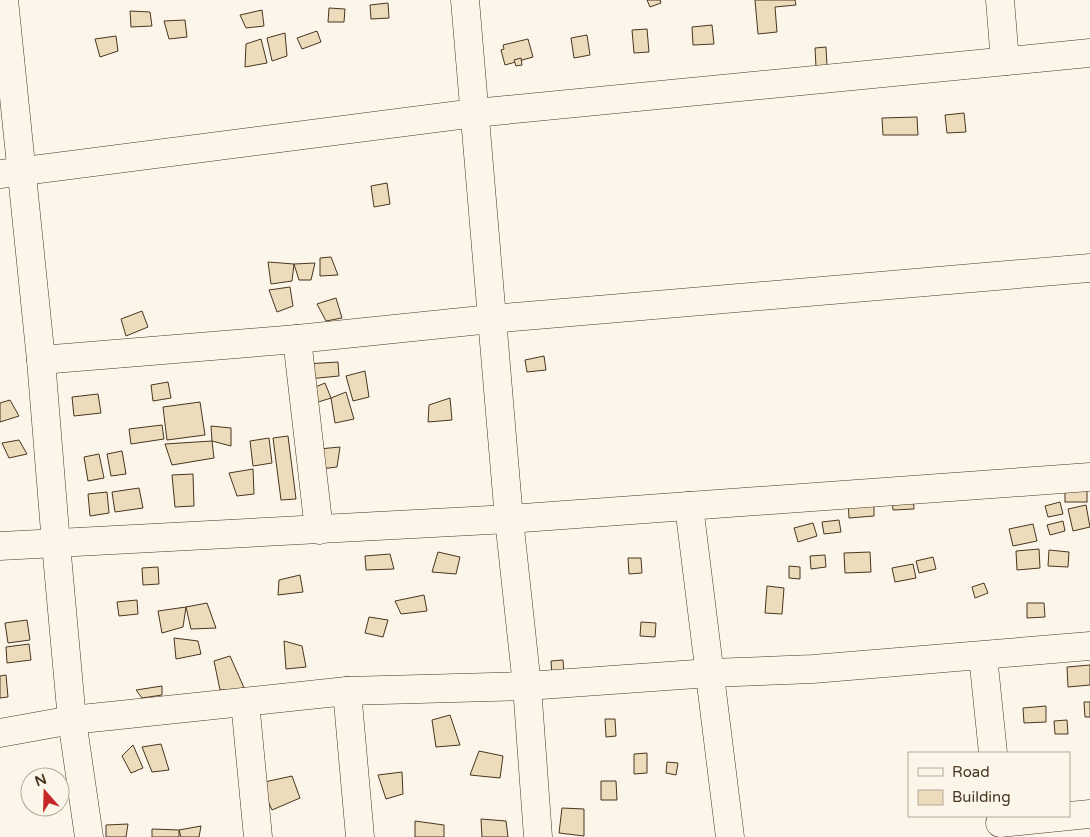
<svg xmlns="http://www.w3.org/2000/svg" width="1090" height="837" viewBox="0 0 1090 837" font-family="'Varela Round',sans-serif">
<style>
.building{fill:#ecdcbc;stroke:#4a3520}
.lines{fill:none;stroke-linecap:round;stroke-linejoin:round}
.minor-casing{stroke:#4a3520;stroke-width:29}
.minor{stroke:#fbf6e9;stroke-width:28}
</style>
<rect width="100%" height="100%" fill="#fbf6e9"/>
<!-- building -->
<g class="building">
<path d="M 647,0 L 660,0 L 661,3 L 650,7 Z"/>
<path d="M 755,0 L 795,0 L 796,5 L 775,7 L 777,32 L 758,34 Z"/>
<path d="M 388,3 L 389,18 L 371,19 L 370,5 Z"/>
<path d="M 329,8 L 345,9 L 344,22 L 328,22 Z"/>
<path d="M 262,10 L 264,26 L 246,28 L 240,15 Z"/>
<path d="M 130,11 L 150,12 L 152,26 L 131,27 Z"/>
<path d="M 185,20 L 187,37 L 169,39 L 164,21 Z"/>
<path d="M 712,25 L 714,44 L 693,45 L 692,27 Z"/>
<path d="M 647,29 L 649,52 L 634,53 L 632,30 Z"/>
<path d="M 317,31 L 321,42 L 302,49 L 297,38 Z"/>
<path d="M 285,33 L 287,56 L 272,61 L 267,38 Z"/>
<path d="M 587,35 L 590,55 L 574,58 L 571,38 Z"/>
<path d="M 116,36 L 118,51 L 100,57 L 95,39 Z"/>
<path d="M 261,39 L 267,63 L 245,67 L 246,44 Z"/>
<path d="M 528,39 L 533,57 L 505,65 L 501,50 L 504,49 L 503,45 Z"/>
<path d="M 826,47 L 827,66 L 816,67 L 815,48 Z"/>
<path d="M 521,58 L 522,65 L 516,66 L 514,60 Z"/>
<path d="M 964,113 L 966,132 L 947,133 L 945,115 Z"/>
<path d="M 917,117 L 918,135 L 883,135 L 882,118 Z"/>
<path d="M 387,183 L 390,204 L 374,207 L 371,186 Z"/>
<path d="M 331,257 L 338,275 L 320,276 L 320,258 Z"/>
<path d="M 268,262 L 294,264 L 292,281 L 271,284 Z"/>
<path d="M 315,263 L 311,280 L 299,280 L 294,264 Z"/>
<path d="M 290,287 L 293,306 L 277,312 L 269,290 Z"/>
<path d="M 336,298 L 342,318 L 326,321 L 317,304 Z"/>
<path d="M 142,311 L 148,327 L 126,336 L 121,319 Z"/>
<path d="M 544,356 L 546,370 L 527,372 L 525,360 Z"/>
<path d="M 338,362 L 339,376 L 308,379 L 305,364 Z"/>
<path d="M 365,371 L 369,397 L 353,401 L 346,376 Z"/>
<path d="M 168,382 L 171,398 L 153,401 L 151,385 Z"/>
<path d="M 325,383 L 331,398 L 312,404 L 308,390 Z"/>
<path d="M 346,392 L 354,419 L 335,423 L 331,398 Z"/>
<path d="M 98,394 L 101,413 L 74,416 L 72,397 Z"/>
<path d="M 450,398 L 452,420 L 428,422 L 429,405 Z"/>
<path d="M 10,400 L 19,416 L 0,422 L 0,403 Z"/>
<path d="M 200,402 L 205,435 L 167,440 L 163,407 Z"/>
<path d="M 162,425 L 164,439 L 131,444 L 129,429 Z"/>
<path d="M 211,426 L 231,428 L 231,446 L 212,441 Z"/>
<path d="M 288,436 L 296,499 L 281,500 L 273,438 Z"/>
<path d="M 269,438 L 272,463 L 253,466 L 250,441 Z"/>
<path d="M 19,440 L 27,454 L 9,458 L 2,443 Z"/>
<path d="M 212,441 L 214,458 L 172,465 L 165,444 Z"/>
<path d="M 340,447 L 337,467 L 312,470 L 319,449 Z"/>
<path d="M 122,451 L 126,474 L 111,476 L 107,454 Z"/>
<path d="M 99,454 L 104,478 L 88,481 L 84,457 Z"/>
<path d="M 253,469 L 254,494 L 237,496 L 229,473 Z"/>
<path d="M 193,474 L 194,506 L 175,507 L 172,475 Z"/>
<path d="M 139,488 L 143,508 L 115,512 L 112,492 Z"/>
<rect x="1065" y="490" width="22" height="12"/>
<path d="M 107,492 L 109,513 L 90,516 L 88,494 Z"/>
<path d="M 913,494 L 914,509 L 893,510 L 892,496 Z"/>
<path d="M 874,498 L 874,516 L 849,518 L 848,500 Z"/>
<path d="M 1060,502 L 1063,514 L 1048,517 L 1045,506 Z"/>
<path d="M 1086,505 L 1090,527 L 1073,531 L 1068,509 Z"/>
<path d="M 839,520 L 841,532 L 824,534 L 822,522 Z"/>
<path d="M 1063,521 L 1065,531 L 1050,535 L 1047,525 Z"/>
<path d="M 813,523 L 817,536 L 798,542 L 794,528 Z"/>
<path d="M 1033,524 L 1037,541 L 1013,546 L 1009,529 Z"/>
<path d="M 1039,549 L 1040,568 L 1017,570 L 1016,551 Z"/>
<path d="M 1049,550 L 1069,552 L 1068,567 L 1048,566 Z"/>
<path d="M 438,552 L 460,557 L 456,574 L 432,572 Z"/>
<path d="M 870,552 L 871,572 L 845,573 L 844,553 Z"/>
<path d="M 390,554 L 394,569 L 366,570 L 365,556 Z"/>
<path d="M 825,555 L 826,567 L 811,569 L 810,556 Z"/>
<path d="M 933,557 L 936,569 L 919,573 L 916,561 Z"/>
<path d="M 628,558 L 641,558 L 642,573 L 629,574 Z"/>
<path d="M 913,564 L 916,578 L 895,582 L 892,568 Z"/>
<path d="M 789,566 L 800,567 L 800,579 L 789,578 Z"/>
<path d="M 158,567 L 159,584 L 143,585 L 142,568 Z"/>
<path d="M 300,575 L 303,592 L 278,595 L 279,580 Z"/>
<path d="M 984,583 L 988,593 L 975,598 L 972,587 Z"/>
<path d="M 767,586 L 784,588 L 782,614 L 765,613 Z"/>
<path d="M 424,595 L 427,611 L 401,614 L 395,601 Z"/>
<path d="M 137,600 L 138,614 L 119,616 L 117,602 Z"/>
<path d="M 207,603 L 216,628 L 191,629 L 186,607 Z"/>
<path d="M 1027,603 L 1044,603 L 1045,617 L 1027,618 Z"/>
<path d="M 186,607 L 183,627 L 162,633 L 158,611 Z"/>
<path d="M 369,617 L 388,620 L 383,637 L 365,633 Z"/>
<path d="M 27,620 L 30,640 L 8,643 L 5,623 Z"/>
<path d="M 641,622 L 656,623 L 655,637 L 640,636 Z"/>
<path d="M 174,638 L 198,641 L 201,654 L 176,659 Z"/>
<path d="M 284,641 L 302,646 L 306,667 L 286,669 Z"/>
<path d="M 29,644 L 31,660 L 7,663 L 6,647 Z"/>
<path d="M 230,656 L 245,690 L 220,690 L 214,661 Z"/>
<path d="M 563,660 L 564,674 L 552,675 L 551,661 Z"/>
<path d="M 1090,665 L 1090,685 L 1068,687 L 1067,667 Z"/>
<path d="M 6,675 L 8,697 L 0,698 L 0,676 Z"/>
<path d="M 162,686 L 162,695 L 142,698 L 136,690 Z"/>
<path d="M 1084,702 L 1090,702 L 1090,717 L 1085,717 Z"/>
<path d="M 1046,706 L 1046,722 L 1024,723 L 1023,708 Z"/>
<path d="M 450,715 L 460,745 L 436,747 L 432,720 Z"/>
<path d="M 605,719 L 615,719 L 616,736 L 606,737 Z"/>
<path d="M 1067,720 L 1068,734 L 1055,734 L 1054,721 Z"/>
<path d="M 161,744 L 169,770 L 152,772 L 142,747 Z"/>
<path d="M 133,745 L 143,768 L 131,773 L 122,756 Z"/>
<path d="M 479,751 L 503,756 L 500,778 L 470,775 Z"/>
<path d="M 647,753 L 647,773 L 634,774 L 634,754 Z"/>
<path d="M 667,762 L 678,763 L 676,775 L 666,773 Z"/>
<path d="M 402,772 L 403,794 L 386,799 L 378,775 Z"/>
<path d="M 292,776 L 300,798 L 272,810 L 260,783 Z"/>
<path d="M 601,781 L 616,781 L 617,800 L 601,800 Z"/>
<path d="M 562,808 L 584,809 L 584,836 L 559,833 Z"/>
<path d="M 481,819 L 506,821 L 508,837 L 482,837 Z"/>
<path d="M 415,821 L 444,825 L 444,837 L 415,837 Z"/>
<path d="M 128,824 L 126,837 L 106,837 L 106,825 Z"/>
<path d="M 201,826 L 199,837 L 181,837 L 179,830 Z"/>
<path d="M 152,829 L 179,830 L 179,837 L 152,837 Z"/>
</g>
<g class="lines">
<!-- minor casing -->
<g class="minor-casing">
<g id="minor">
<path d="M 4,0 L 41,360 L 56,544 L 72,720 L 89,837"/>
<path d="M 465,0 L 509,519 L 527,686 L 538,837"/>
<path d="M 1000,0 L 1005,61"/>
<path d="M 0,174 L 475,113 L 1090,53"/>
<path d="M 297,339 L 319,530"/>
<path d="M 41,360 L 297,339 L 491,319 L 1090,268"/>
<path d="M 689,506 L 730,837"/>
<path d="M 0,546 L 509,519 L 1090,477"/>
<path d="M 983,656 L 993,753"/>
<path d="M 347,691 L 360,837"/>
<path d="M 245,702 L 258,837"/>
<path d="M 0,733 L 72,720 L 347,691 L 527,686 L 710,673 L 813,669 L 1090,646"/>
<path d="M 1000,823 L 1090,814"/>
</g>
</g>
<!-- minor -->
<use href="#minor" class="minor"/>
</g>
<!-- legend -->
<rect x="908" y="752" width="162" height="65" fill="#fbf6e9" stroke="#b4a999"/>
<rect x="918" y="768" width="25" height="8" fill="#fbf6e9" stroke="#b4a999"/>
<text x="952" y="777" font-size="15" fill="#4a3520">Road</text>
<rect x="918" y="790" width="25" height="15" fill="#ecdcbc" stroke="#b4a999"/>
<text x="952" y="802" font-size="15" fill="#4a3520">Building</text>
<!-- north arrow -->
<g transform="translate(45 792) rotate(340)"><circle r="24" fill="#fbf6e9" stroke="#b4a999"/>
<path d="M0-4L9 19L0 12L-9 19Z" fill="#c62828"/>
<text y="-8" font-size="14" font-weight="bold" text-anchor="middle" fill="#4a3520">N</text>
</g>
</svg>
